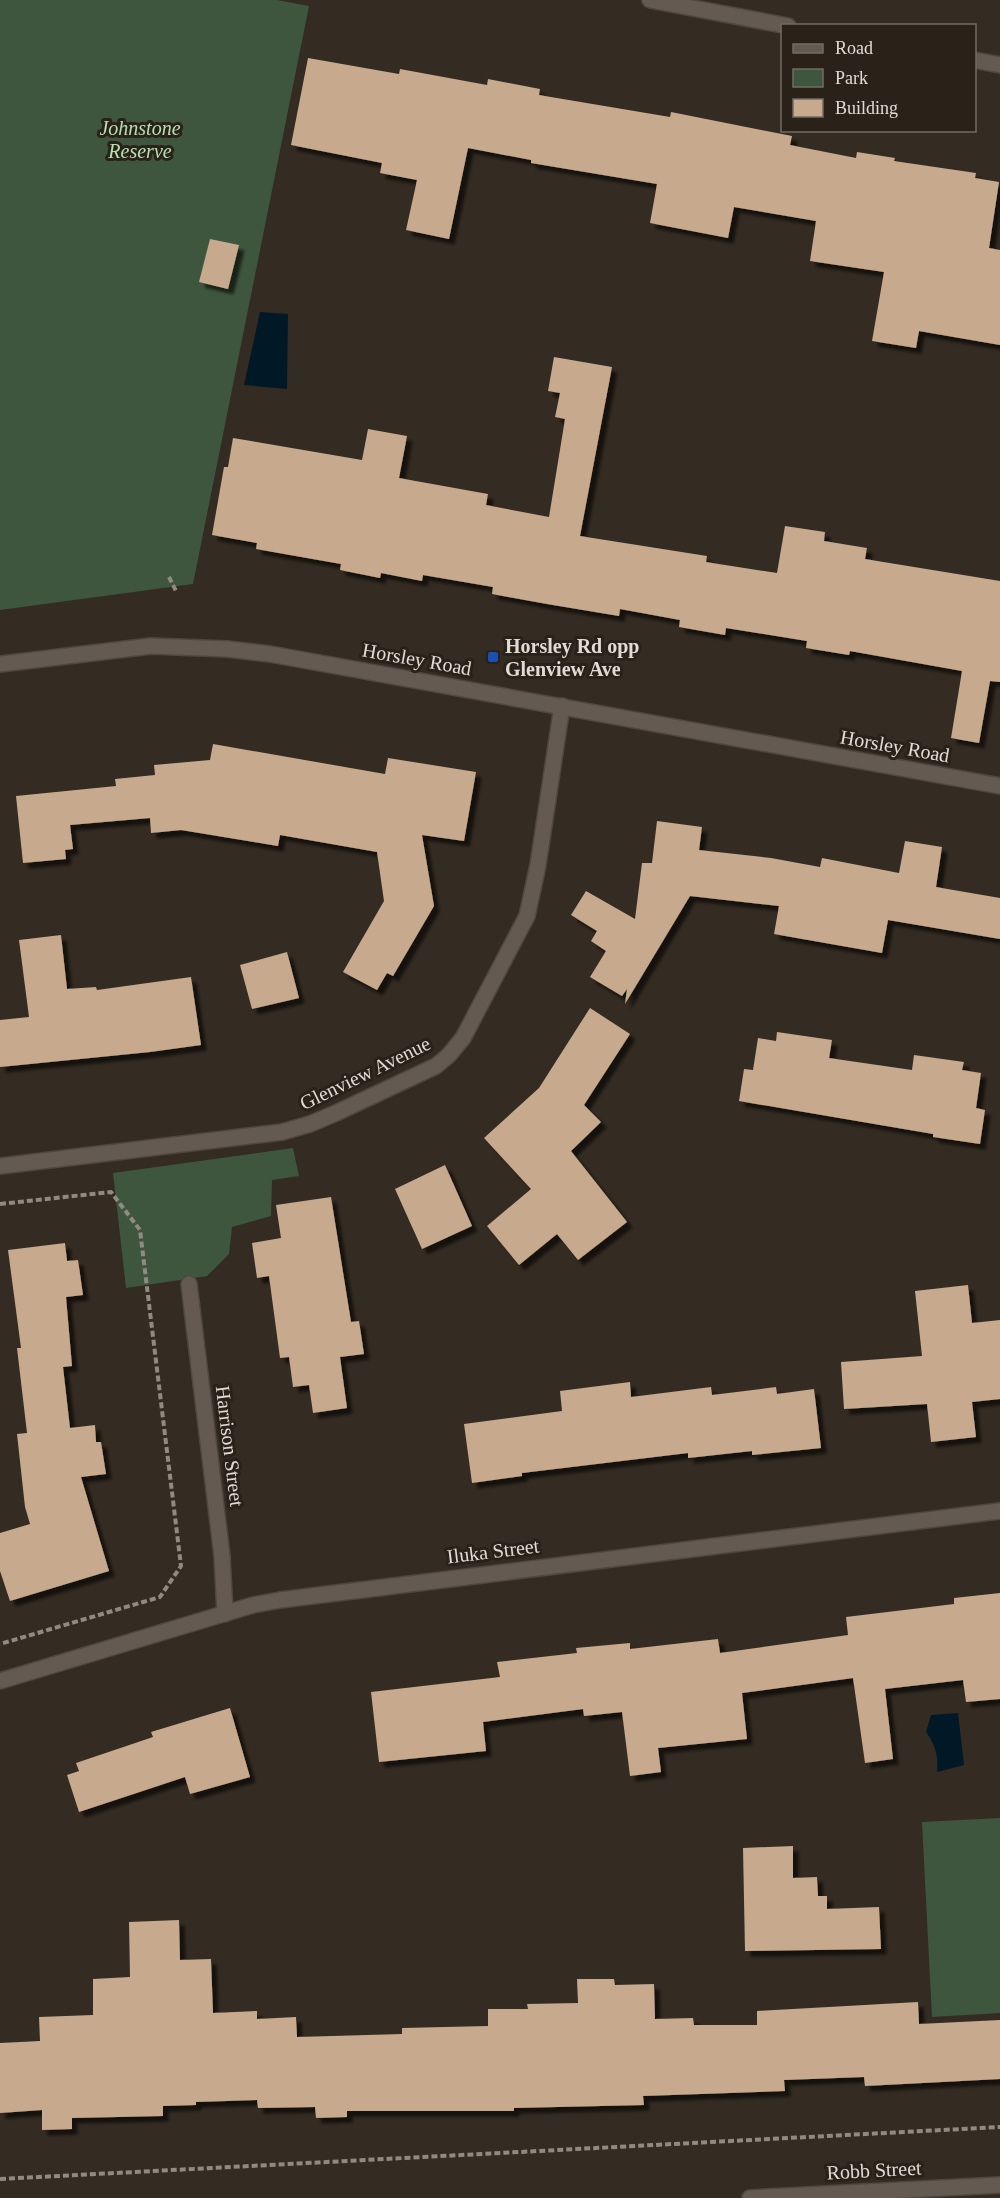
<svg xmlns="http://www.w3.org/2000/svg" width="1000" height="2198" viewBox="0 0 1000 2198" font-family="Georgia,serif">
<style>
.green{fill:#3e563e}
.water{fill:#011927}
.building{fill:#c7a98d;filter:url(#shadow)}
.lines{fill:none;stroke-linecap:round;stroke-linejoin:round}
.street-casing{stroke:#4f4740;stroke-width:18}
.secondary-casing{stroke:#4f4740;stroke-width:18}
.path{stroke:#918a82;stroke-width:4;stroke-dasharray:6 3;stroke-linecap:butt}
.street{stroke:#655a51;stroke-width:15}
.secondary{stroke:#655a51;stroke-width:15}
.transit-dot{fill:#1a4fb4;stroke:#2a2119;stroke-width:2}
.labels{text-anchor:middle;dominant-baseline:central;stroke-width:6;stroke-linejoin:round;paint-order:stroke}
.park-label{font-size:20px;font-style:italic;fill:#b2e2b2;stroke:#2a2119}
.poi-label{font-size:20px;font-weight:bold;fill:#e1dbd5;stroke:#2a2119;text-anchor:start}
.street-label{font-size:20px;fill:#e1dbd5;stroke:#2a2119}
</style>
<defs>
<filter id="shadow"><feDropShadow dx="5.5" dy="5.5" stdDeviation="1.5" flood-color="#0009"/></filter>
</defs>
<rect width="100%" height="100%" fill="#342b22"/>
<!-- green -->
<g class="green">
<path d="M 0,0 L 277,0 L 309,6 L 193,584 L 0,610 Z"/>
<path d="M 293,1148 L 299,1176 L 272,1180 L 271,1216 L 232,1227 L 229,1254 L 207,1276 L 126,1288 L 113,1173 Z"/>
<path d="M 1000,1818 L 1000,2013 L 932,2017 L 922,1822 Z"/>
</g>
<!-- water -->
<g class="water">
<path d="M 260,312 L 288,314 L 287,389 L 244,385 Z"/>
<path d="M 958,1713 L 964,1765 L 937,1772 C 939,1757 935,1744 926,1732 L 931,1715 Z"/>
</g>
<!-- building -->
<g class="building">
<path d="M 308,58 L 399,74 L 400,69 L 487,85 L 488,79 L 540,89 L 539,95 L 670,117 L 671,112 L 716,121 L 792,136 L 790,145 L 856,158 L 857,152 L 895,158 L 894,161 L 976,173 L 975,178 L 999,182 L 989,248 L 1000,250 L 1000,345 L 919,331 L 916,348 L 872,341 L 884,272 L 810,261 L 816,221 L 734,207 L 728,238 L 650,223 L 657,184 L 531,163 L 531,160 L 468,148 L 449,239 L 406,230 L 417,180 L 380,173 L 382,163 L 291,145 Z"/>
<path d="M 210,239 L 239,245 L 228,289 L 199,282 Z"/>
<path d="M 554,357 L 612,367 L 580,536 L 707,556 L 706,562 L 777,573 L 785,526 L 825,532 L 824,541 L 867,548 L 865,559 L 1000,581 L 1000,682 L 990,681 L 979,743 L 951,738 L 962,671 L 850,651 L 849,655 L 806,648 L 807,641 L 726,628 L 725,635 L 679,627 L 680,620 L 620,609 L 619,616 L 547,604 L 492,594 L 493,587 L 423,575 L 422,581 L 381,573 L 380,578 L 340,570 L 341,564 L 256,549 L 257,543 L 212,535 L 224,467 L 228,467 L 233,438 L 362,460 L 368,429 L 407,436 L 399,478 L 488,494 L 486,505 L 549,517 L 565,419 L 555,417 L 560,393 L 548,391 Z"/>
<path d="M 213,744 L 385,774 L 388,758 L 476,772 L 464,841 L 422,835 L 434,906 L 393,976 L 387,973 L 377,990 L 343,972 L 384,901 L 377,852 L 280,835 L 278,846 L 181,830 L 151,833 L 150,818 L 70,825 L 73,849 L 65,850 L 66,859 L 23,863 L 16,796 L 116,786 L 115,779 L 155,775 L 154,765 L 210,760 Z"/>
<path d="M 657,821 L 702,827 L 699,850 L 771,858 L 820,867 L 822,858 L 899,873 L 905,841 L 942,847 L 936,887 L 1000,898 L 1000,939 L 888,920 L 882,953 L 774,934 L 779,906 L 690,896 L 625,1004 L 627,989 L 622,996 L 590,977 L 606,951 L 591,941 L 597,931 L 571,915 L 586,891 L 635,919 L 642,863 L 652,863 Z"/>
<path d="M 61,935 L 67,989 L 96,987 L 97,990 L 191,977 L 201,1045 L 150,1052 L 0,1067 L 0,1020 L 29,1017 L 19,940 Z"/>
<path d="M 287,952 L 299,998 L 252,1009 L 240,965 Z"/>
<path d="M 590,1008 L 630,1034 L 584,1105 L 601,1122 L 571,1151 L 627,1222 L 578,1260 L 557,1234 L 519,1265 L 487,1226 L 531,1189 L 484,1138 L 539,1088 Z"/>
<path d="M 777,1032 L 832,1040 L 829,1058 L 912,1070 L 914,1055 L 964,1062 L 962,1070 L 981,1073 L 976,1108 L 985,1110 L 980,1144 L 933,1137 L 933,1134 L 739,1101 L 744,1069 L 753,1070 L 758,1038 L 776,1041 Z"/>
<path d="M 445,1165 L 472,1226 L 422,1249 L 395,1189 Z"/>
<path d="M 331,1197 L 351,1322 L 359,1321 L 364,1354 L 340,1357 L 347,1408 L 313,1413 L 309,1385 L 293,1387 L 289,1357 L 280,1358 L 269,1276 L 257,1278 L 252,1243 L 281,1238 L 276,1205 Z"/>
<path d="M 65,1243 L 67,1261 L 78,1260 L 83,1295 L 66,1297 L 72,1366 L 63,1367 L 70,1428 L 95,1425 L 96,1442 L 101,1442 L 106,1474 L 81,1477 L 109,1571 L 10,1601 L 0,1571 L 0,1533 L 30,1524 L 25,1507 L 17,1434 L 27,1433 L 17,1348 L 21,1348 L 8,1250 Z"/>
<path d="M 968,1285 L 972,1323 L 1000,1320 L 1000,1399 L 972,1402 L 976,1437 L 931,1442 L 927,1404 L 844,1409 L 841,1362 L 922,1356 L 915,1291 Z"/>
<path d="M 630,1382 L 631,1397 L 711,1387 L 712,1395 L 776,1387 L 777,1394 L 814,1389 L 821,1448 L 752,1455 L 752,1451 L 688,1458 L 688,1453 L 522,1473 L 522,1476 L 472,1483 L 464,1424 L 562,1411 L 560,1391 Z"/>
<path d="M 1000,1593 L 1000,1699 L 966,1702 L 963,1680 L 885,1689 L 893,1759 L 865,1763 L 853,1678 L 742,1693 L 747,1739 L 658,1748 L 661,1772 L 630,1776 L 622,1712 L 584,1716 L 583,1709 L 483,1722 L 486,1751 L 379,1762 L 371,1692 L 500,1677 L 497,1662 L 577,1653 L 576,1648 L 630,1643 L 630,1649 L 718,1639 L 720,1653 L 848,1635 L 846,1617 L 954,1604 L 954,1598 Z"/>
<path d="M 230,1708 L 250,1777 L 190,1794 L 185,1777 L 79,1812 L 67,1775 L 79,1771 L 76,1763 L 153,1737 L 151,1732 Z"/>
<path d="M 793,1846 L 793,1878 L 817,1877 L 818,1896 L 827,1896 L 827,1909 L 879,1907 L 881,1949 L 745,1951 L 743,1848 Z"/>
<path d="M 179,1920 L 180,1960 L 211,1959 L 213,2013 L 257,2011 L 257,2019 L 296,2017 L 297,2037 L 402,2034 L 402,2028 L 488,2026 L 488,2009 L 528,2009 L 527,2004 L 578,2003 L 577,1979 L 614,1979 L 615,1985 L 654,1984 L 655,2019 L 693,2018 L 694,2025 L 757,2025 L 757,2011 L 918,2002 L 919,2024 L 1000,2020 L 1000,2079 L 865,2086 L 864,2077 L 784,2080 L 785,2091 L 643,2096 L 644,2105 L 514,2108 L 514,2111 L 347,2111 L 347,2117 L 316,2118 L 315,2107 L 258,2108 L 257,2100 L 196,2102 L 196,2105 L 163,2106 L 163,2116 L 72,2118 L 72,2129 L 42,2130 L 42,2110 L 0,2113 L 0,2043 L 40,2041 L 39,2017 L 93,2015 L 93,1979 L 130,1977 L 129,1922 Z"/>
</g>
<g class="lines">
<!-- street casing -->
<g class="street-casing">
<g id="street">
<path d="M 0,664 L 151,646 L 227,649 L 270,654 L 1000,786"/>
<path d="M 0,1166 L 282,1132 L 310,1124 L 336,1113 L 436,1066 L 449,1055 L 463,1038 L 527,916 L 538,865 L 562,706"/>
<path d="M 189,1284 L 222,1556 L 225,1614"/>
<path d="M 0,1681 L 253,1605 L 280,1600 L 1000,1511"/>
<path d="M 750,2198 L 1000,2185"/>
</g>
</g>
<!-- secondary casing -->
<g class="secondary-casing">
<g id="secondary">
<path d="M 650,0 L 788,26"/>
<path d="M 974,60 L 1000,65"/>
</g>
</g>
<!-- path -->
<g class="path">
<path d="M 169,577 L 176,591"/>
<path d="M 0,1204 L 111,1192 L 140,1230 L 181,1566 L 160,1597 L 0,1644"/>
<path d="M 0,2179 L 1000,2127"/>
</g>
<!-- street -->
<use href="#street" class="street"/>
<!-- secondary -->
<use href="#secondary" class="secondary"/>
</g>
<!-- markers -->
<rect class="transit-dot" x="487" y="651" width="12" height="12" rx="3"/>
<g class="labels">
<!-- park labels -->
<g class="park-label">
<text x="140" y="128">Johnstone<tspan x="140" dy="23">Reserve</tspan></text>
</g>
<!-- poi labels -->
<g class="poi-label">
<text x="505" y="646">Horsley Rd opp<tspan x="505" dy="23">Glenview Ave</tspan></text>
</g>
<!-- street labels -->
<g class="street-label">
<text transform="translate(417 659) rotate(10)">Horsley Road</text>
<text transform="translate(895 746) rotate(10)">Horsley Road</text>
<text transform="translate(365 1073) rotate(-26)">Glenview Avenue</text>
<text transform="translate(230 1446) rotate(83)">Harrison Street</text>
<text transform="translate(493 1551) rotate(-7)">Iluka Street</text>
<text transform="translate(874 2170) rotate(-3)">Robb Street</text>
</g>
</g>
<!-- legend -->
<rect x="781" y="24" width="195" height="108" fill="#2a2119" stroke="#736b64" stroke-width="1.5"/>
<rect x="793" y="44" width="30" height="9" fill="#655a51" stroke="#736b64" stroke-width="1.5"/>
<text x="835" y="54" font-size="18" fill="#e1dbd5">Road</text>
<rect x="793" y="69" width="30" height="18" fill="#3e563e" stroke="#736b64" stroke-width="1.5"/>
<text x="835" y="84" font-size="18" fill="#e1dbd5">Park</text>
<rect x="793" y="99" width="30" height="18" fill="#c7a98d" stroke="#736b64" stroke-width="1.5"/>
<text x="835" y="114" font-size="18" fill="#e1dbd5">Building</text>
</svg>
